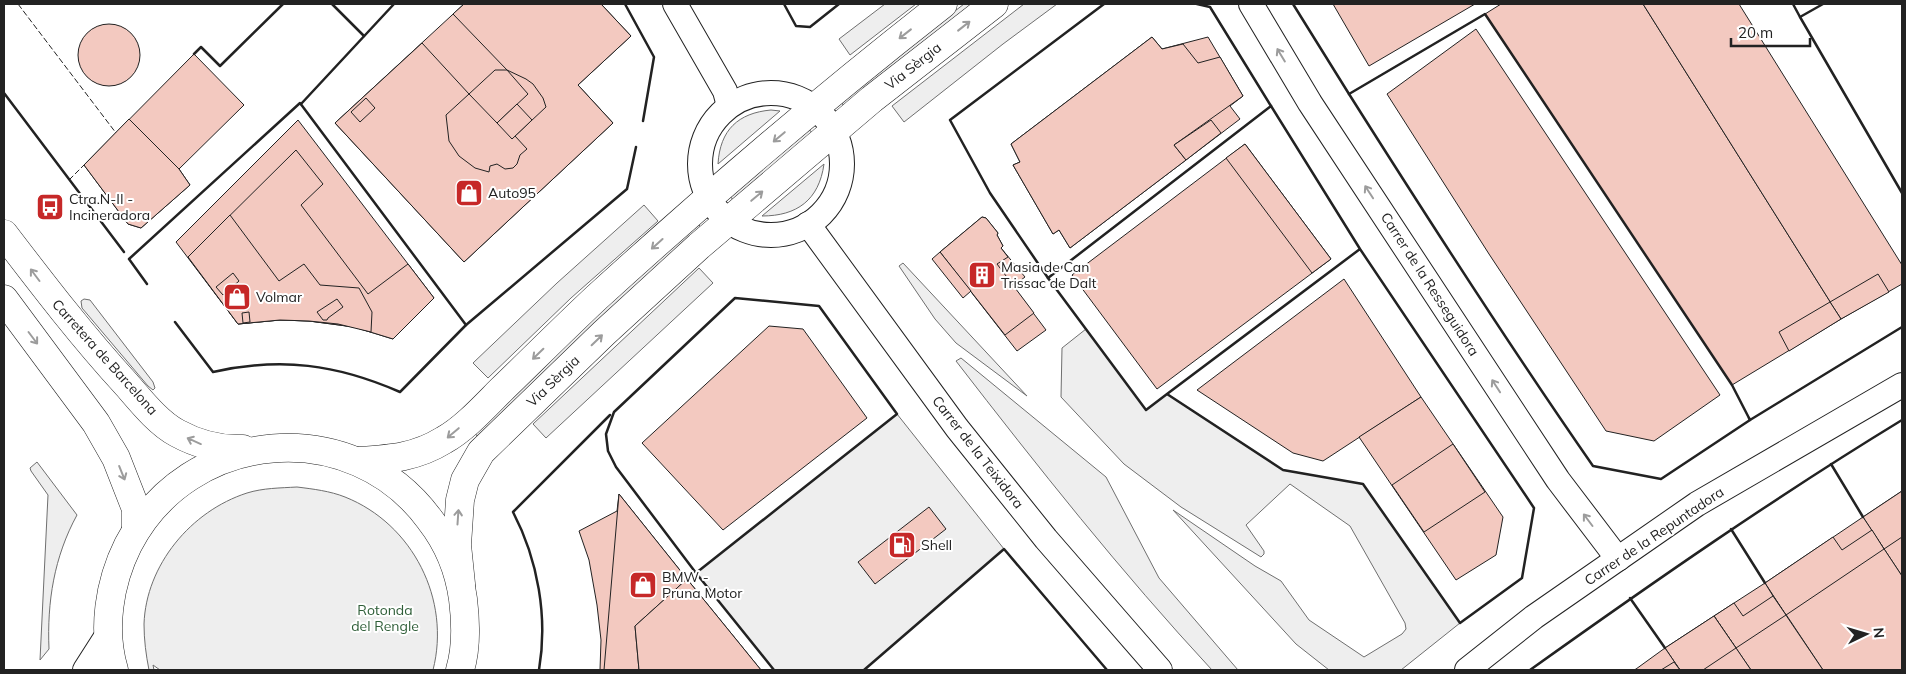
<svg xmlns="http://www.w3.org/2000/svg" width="1906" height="674" viewBox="0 0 1906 674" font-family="Mulish,sans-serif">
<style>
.green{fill:#eee;stroke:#6f6f6f}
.building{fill:#f3c9c0;stroke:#222}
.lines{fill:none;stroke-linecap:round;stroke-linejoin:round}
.minor-casing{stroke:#222;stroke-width:26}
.primary-casing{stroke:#222;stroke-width:29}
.minor{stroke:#fff;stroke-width:24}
.primary{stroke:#fff;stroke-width:28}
.fence{stroke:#222;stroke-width:1;stroke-dasharray:6 2.5;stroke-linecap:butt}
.wall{stroke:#222;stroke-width:2.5}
.oneway{stroke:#9c9c9c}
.labels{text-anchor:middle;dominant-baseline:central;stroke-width:4;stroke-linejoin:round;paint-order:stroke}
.street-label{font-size:14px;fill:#222;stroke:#fff}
.poi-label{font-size:14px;fill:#222;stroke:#fff;text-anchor:start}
.park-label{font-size:14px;fill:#2f5e38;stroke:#fff}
</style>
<rect width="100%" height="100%" fill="#fff"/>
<!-- green -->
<g class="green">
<path d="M 885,4 L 916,4 L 850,55 L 839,39 Z"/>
<path d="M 964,4 L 975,4 L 844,105 L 842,104 L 843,98 Z"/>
<path d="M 1024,4 L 1057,4 L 1003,44 L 904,122 L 892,106 Z"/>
<path d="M 771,110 L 780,111 L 718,164 C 720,130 738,113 771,110 Z"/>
<path d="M 809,129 L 812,133 L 733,200 L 730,196 Z"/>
<path d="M 824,164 C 819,200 797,216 762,216 Z"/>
<path d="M 644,205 L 658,221 L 571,298 L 488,378 L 473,363 L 557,283 Z"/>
<path d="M 698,223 L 701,228 L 478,436 L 476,435 L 475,432 L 585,325 Z"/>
<path d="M 903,263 L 1027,396 L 956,343 L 935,319 L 899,266 Z"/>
<path d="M 699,268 L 713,283 L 546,438 L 533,424 Z"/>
<path d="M 84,299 L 90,300 L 153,382 L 155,388 L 153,390 L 148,386 L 82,308 L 81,301 Z"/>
<path d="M 1086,329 L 1146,410 L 1167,394 L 1283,470 L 1363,484 L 1460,623 L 1401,670 L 1329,670 L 1296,644 L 1173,510 L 1255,566 L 1281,581 L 1309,620 L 1364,657 L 1402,634 L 1406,629 L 1405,623 L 1350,526 L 1290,484 L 1246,525 L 1264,551 L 1264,554 L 1261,557 L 1181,507 L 1124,464 L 1061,397 L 1062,348 Z"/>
<path d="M 961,358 L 1106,477 L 1159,578 L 1238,670 L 1212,670 C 1121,572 1038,467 956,361 Z"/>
<path d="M 897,414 L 1004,549 L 864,670 L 774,670 L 696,573 Z"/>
<path d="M 37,462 L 77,515 C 54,557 47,602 49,649 L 40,660 L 48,495 L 31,471 L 30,468 Z"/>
<path d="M 297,487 C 313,489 330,491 345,497 C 413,524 451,600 433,670 L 160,670 L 153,665 L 154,670 L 149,670 C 146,655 144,640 144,624 C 146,565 191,511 247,493 C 263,488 280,488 297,487 Z"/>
</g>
<!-- building -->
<g class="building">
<path d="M 464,4 L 601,4 L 631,36 L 578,85 L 613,123 L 464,262 L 335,123 Z"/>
<path d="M 464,4 L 601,4 L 631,36 L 578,85 L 613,123 L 464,262 L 335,123 L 422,43 L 469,94 L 495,70 L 507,70 L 453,14 Z"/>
<path d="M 1333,4 L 1475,4 L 1369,66 Z"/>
<path d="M 1501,4 L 1643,4 L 1841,319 L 1732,385 L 1485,14 Z"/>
<path d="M 1643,4 L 1739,4 L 1902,265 L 1902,284 L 1841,319 Z"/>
<circle cx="109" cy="55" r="31"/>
<path d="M 1476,29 L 1720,395 L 1654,441 L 1606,431 L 1489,254 L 1387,94 Z"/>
<path d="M 1152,37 L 1162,49 L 1208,37 L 1243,96 L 1230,106 L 1240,119 L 1070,248 L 1059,230 L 1053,234 L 1013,165 L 1020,162 L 1011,144 Z"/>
<path d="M 1152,37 L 1162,49 L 1183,44 L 1198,63 L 1220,57 L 1243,96 L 1174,145 L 1186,160 L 1070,248 L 1059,230 L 1053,234 L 1013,165 L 1020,162 L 1011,144 Z"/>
<path d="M 194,54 L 244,105 L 179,169 L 190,185 L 141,228 L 128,224 L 84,165 Z"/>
<path d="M 507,70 L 526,79 L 533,84 L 543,98 L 546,107 L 515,136 L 527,149 L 520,155 L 517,164 L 513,168 L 505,169 L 497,164 L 490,166 L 489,172 L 475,168 L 459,156 L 449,141 L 446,115 L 469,94 L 497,123 L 528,94 Z"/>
<path d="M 366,98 L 375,108 L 360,122 L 351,112 Z"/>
<path d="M 517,104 L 532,120 L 512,139 L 497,123 Z"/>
<path d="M 129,119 L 179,169 L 190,185 L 141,228 L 128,224 L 84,165 Z"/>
<path d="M 298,120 L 434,298 L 393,339 L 354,327 L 309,321 L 280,320 L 238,324 L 176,242 Z"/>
<path d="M 1211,120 L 1221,133 L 1186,160 L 1174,145 Z"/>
<path d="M 1245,144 L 1331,259 L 1157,389 L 1072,275 Z"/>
<path d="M 1245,144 L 1331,259 L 1312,273 L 1226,158 Z"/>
<path d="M 296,150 L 323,184 L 301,205 L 368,294 L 408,264 L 434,298 L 393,339 L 354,327 L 309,321 L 280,320 L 238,324 L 188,257 Z"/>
<path d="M 230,215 L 279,281 L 304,264 L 320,285 L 359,288 L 372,312 L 371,332 L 338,324 L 309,321 L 280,320 L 238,324 L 188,257 Z"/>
<path d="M 982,217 L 986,218 L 998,233 L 997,235 L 1003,246 L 1001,248 L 1025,277 L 1013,286 L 1046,330 L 1017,351 L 940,252 Z"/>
<path d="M 982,217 L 986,218 L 998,233 L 997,235 L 1003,246 L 1001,248 L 1008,257 L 997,264 L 1034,313 L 1005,335 L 940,252 Z"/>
<path d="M 940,252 L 971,291 L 963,298 L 932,259 Z"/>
<path d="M 233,273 L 239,281 L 223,295 L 216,287 Z"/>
<path d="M 1878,274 L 1889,292 L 1841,319 L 1830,302 Z"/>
<path d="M 1344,279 L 1421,397 L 1323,461 L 1293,453 L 1197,390 Z"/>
<path d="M 337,299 L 343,307 L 328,318 L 327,320 L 323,320 L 317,312 Z"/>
<path d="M 1830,302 L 1841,319 L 1789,351 L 1779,332 Z"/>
<path d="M 249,312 L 250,322 L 243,323 L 242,313 Z"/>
<path d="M 769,326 L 803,329 L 867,418 L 723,530 L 642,443 Z"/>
<path d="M 1421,397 L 1503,517 L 1496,555 L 1456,580 L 1359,437 Z"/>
<path d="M 1453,444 L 1485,492 L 1424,532 L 1392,485 Z"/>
<path d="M 1902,491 L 1902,576 L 1863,517 Z"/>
<path d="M 1902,491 L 1902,537 L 1884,549 L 1863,517 Z"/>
<path d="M 619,494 L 687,579 L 761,670 L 600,670 L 601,640 L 597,605 L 589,560 L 579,531 L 617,511 Z"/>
<path d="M 619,494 L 687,579 L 635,626 L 639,670 L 604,670 Z"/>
<path d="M 929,507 L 946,529 L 875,584 L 858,562 Z"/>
<path d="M 1863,517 L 1902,576 L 1902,670 L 1823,670 L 1765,583 Z"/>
<path d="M 1872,530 L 1884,549 L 1786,615 L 1765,583 L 1833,537 L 1842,550 Z"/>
<path d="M 687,579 L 761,670 L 639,670 L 635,626 Z"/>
<path d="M 1765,583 L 1773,596 L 1823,670 L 1751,670 L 1714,616 Z"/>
<path d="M 1773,596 L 1786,615 L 1736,648 L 1714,616 L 1734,603 L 1743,616 Z"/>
<path d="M 1714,616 L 1736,648 L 1751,670 L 1680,670 L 1665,648 Z"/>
<path d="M 1714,616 L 1736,648 L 1703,670 L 1680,670 L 1665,648 Z"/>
<path d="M 1665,648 L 1680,670 L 1634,670 L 1636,669 Z"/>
<path d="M 1674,662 L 1680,670 L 1661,670 Z"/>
</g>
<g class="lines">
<!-- minor casing -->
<g class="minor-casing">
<g id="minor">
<path d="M 675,4 L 725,91 L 729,106"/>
<path d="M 1251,4 L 1310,103 L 1558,480 L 1618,559"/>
<circle cx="771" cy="164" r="71"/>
<path d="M 808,224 L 957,428 L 1046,539 L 1160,670"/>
<path d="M 85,670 L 108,634"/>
<path d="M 1467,670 L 1534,617 L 1697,504 L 1902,385"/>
</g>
</g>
<!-- primary casing -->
<g class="primary-casing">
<g id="primary">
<path d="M 4,234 C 43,285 82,336 126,384 C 140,400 158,423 177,433 C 199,445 219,450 243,449"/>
<path d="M 4,299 L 96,423 L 116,458 L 136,509 L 136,530"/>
<path d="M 357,461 C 389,459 415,458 444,440 C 464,429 484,407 501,390 C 532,360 564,328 596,298 C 709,195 823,98 943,4"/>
<path d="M 461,584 L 457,545 L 460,500 L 465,480 L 481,452 L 604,333 L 699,246 L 872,99 L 994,4"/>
<path d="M 114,670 C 102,630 109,583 128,545 C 188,428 352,413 430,520 C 448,543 459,570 463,599 C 466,623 467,647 460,670"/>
</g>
</g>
<!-- minor -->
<use href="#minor" class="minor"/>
<!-- primary -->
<use href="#primary" class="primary"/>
<!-- fence -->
<g class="fence">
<path d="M 18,4 L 116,133"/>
<path d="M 69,180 L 84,165"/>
</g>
<!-- wall -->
<g class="wall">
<path d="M 332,4 L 364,36"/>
<path d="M 625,4 L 654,57 L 643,121"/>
<path d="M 784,4 L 796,26 L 810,27 L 839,4"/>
<path d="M 1197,4 L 1210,7 L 1271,106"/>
<path d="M 1293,4 L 1349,94"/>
<path d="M 1793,4 L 1800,17"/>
<path d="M 1823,4 L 1800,17 L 1902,193"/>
<path d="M 1485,14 L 1732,385 L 1750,420 L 1661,479 L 1593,466 C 1508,344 1428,219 1349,94 Z"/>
<path d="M 194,54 L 201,47 L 220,66 L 283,4"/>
<path d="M 4,93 L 124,252"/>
<path d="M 301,104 L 394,4"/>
<path d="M 1048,278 L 990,193 L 950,120 L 1104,4"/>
<path d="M 147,284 L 129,259 L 300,103 L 466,325 L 400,392 C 336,364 281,357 213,372 L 175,322"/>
<path d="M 466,325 L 627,189 L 636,147"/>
<path d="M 1167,394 L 1146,410 L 1048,278 L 1271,106 L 1360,249 L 1534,508 L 1522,578 L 1460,623 L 1363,484 L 1283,470 L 1167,394 L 1360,249"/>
<path d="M 1749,418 L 1750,420 L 1902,327"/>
<path d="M 1831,464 L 1863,517"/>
<path d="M 1731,529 L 1765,583"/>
<path d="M 696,573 L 897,414 L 819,306 L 735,298 L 614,412 L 606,434 L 608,451 L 616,467 L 696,573 L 774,670"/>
<path d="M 1630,598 L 1665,648"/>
<path d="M 539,670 C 548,617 538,560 513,512 L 610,415"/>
<path d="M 864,670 L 1004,549 L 1107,670"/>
<path d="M 1530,670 C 1652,583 1774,498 1902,420"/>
</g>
</g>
<!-- one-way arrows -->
<defs><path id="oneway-shaft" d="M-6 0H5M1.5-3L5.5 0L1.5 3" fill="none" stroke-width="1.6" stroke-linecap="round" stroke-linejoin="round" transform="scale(1.25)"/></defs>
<g class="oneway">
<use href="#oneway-shaft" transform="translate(964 26) rotate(-38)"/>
<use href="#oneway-shaft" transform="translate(905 34) rotate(142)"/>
<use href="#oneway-shaft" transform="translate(1281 55) rotate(-121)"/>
<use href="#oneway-shaft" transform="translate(779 137) rotate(140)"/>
<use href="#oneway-shaft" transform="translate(1369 192) rotate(-123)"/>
<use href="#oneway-shaft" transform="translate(757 196) rotate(-40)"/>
<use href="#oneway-shaft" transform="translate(657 244) rotate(138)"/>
<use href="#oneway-shaft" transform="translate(35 275) rotate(-127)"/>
<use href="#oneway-shaft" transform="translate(33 338) rotate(53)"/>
<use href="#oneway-shaft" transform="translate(597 340) rotate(-44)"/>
<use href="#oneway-shaft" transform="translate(538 354) rotate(136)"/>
<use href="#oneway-shaft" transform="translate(1496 386) rotate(-123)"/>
<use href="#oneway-shaft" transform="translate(453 433) rotate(140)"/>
<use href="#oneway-shaft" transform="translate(194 441) rotate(-156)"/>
<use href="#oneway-shaft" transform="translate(122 473) rotate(68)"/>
<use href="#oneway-shaft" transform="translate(458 517) rotate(-86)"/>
<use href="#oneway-shaft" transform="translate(1588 520) rotate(-127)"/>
</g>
<!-- icons -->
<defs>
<g id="shop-square" transform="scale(1.4375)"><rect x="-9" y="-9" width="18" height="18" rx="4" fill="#c62828" stroke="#fff"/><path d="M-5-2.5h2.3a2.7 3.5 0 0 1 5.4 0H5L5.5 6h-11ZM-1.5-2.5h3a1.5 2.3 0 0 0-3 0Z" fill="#fff"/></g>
<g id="bus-square" transform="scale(1.4375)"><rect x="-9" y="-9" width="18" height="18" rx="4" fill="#c62828" stroke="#fff"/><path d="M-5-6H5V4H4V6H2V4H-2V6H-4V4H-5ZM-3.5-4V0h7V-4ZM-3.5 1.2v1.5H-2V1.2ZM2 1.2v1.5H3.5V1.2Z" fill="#fff"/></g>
<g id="building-square" transform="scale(1.4375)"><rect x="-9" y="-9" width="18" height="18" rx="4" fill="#c62828" stroke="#fff"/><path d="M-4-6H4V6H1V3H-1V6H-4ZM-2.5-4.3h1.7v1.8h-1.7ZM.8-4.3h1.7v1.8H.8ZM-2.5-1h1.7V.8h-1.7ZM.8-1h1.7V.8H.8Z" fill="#fff"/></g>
<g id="fuel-square" transform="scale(1.4375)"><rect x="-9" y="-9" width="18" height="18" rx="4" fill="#c62828" stroke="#fff"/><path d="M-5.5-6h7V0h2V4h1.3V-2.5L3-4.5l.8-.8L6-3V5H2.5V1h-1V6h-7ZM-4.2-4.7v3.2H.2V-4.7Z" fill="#fff"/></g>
</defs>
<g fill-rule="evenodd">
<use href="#shop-square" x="469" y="193"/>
<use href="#bus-square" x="50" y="207"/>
<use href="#building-square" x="982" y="275"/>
<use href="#shop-square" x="237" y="297"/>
<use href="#fuel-square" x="902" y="545"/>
<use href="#shop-square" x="643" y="585"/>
</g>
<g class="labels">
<!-- street labels -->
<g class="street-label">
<text transform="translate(913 66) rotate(-38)">Via Sèrgia</text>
<text transform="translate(1430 284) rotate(57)">Carrer de la Resseguidora</text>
<text transform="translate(105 357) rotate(48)">Carretera de Barcelona</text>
<text transform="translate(553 381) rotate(-44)">Via Sèrgia</text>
<text transform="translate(978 452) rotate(52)">Carrer de la Teixidora</text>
<text transform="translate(1654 536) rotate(-34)">Carrer de la Repuntadora</text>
</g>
<!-- poi labels -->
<g class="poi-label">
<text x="488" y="193">Auto95</text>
<text x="69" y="199">Ctra.N-II -<tspan x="69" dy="16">Incineradora</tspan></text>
<text x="1001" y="267">Masia de Can<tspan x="1001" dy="16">Trissac de Dalt</tspan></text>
<text x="256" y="297">Volmar</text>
<text x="921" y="545">Shell</text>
<text x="662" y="577">BMW -<tspan x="662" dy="16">Pruna Motor</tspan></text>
</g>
<!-- park labels -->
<g class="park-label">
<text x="385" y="610">Rotonda<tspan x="385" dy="16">del Rengle</tspan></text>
</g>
</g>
<!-- border -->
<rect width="1906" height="674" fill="none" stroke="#222222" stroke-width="10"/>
<!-- north arrow -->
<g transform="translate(1866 634) rotate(85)" stroke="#ffffff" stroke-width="4" paint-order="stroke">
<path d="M0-4L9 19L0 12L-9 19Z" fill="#222222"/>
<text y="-8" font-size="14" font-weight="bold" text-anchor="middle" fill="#222222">N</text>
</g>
<!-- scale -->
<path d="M1731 38v8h79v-8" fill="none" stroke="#222222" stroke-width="2.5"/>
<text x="1738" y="38" font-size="15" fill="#222222" stroke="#ffffff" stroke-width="4" paint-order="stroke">20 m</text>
</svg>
